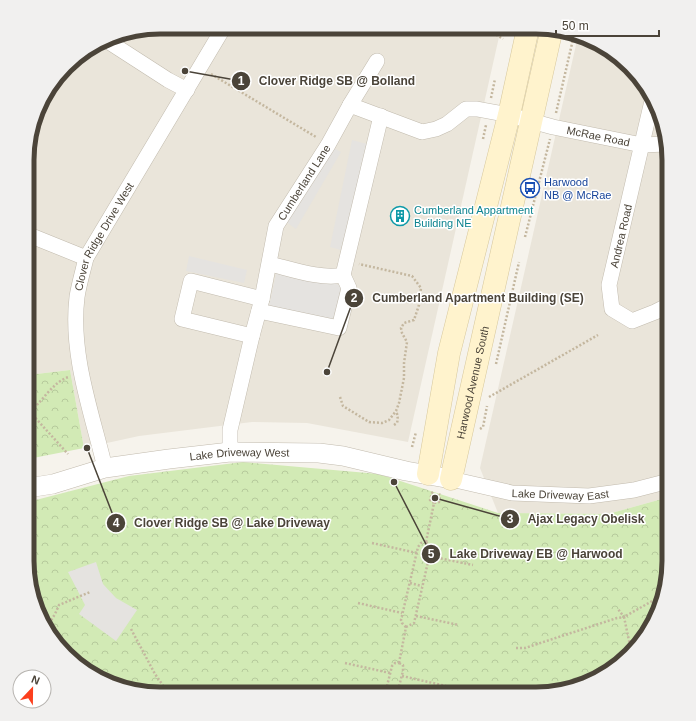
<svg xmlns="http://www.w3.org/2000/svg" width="696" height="721" viewBox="0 0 696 721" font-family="Helvetica,sans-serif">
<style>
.residential{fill:#eae5da}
.park{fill:url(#park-crowns)}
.parking{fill:#e5e3e0}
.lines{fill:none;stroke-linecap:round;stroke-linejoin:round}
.minor-casing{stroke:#c2bbae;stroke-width:16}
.tertiary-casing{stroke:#c2bbae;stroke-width:20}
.secondary-casing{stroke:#d6c79b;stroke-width:23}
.path{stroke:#c4b79f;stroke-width:2.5;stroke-dasharray:2 2;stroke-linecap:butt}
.minor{stroke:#fff;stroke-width:15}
.tertiary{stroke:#fff;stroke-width:19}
.secondary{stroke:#fff3cd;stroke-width:22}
.labels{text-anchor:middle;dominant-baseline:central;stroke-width:3;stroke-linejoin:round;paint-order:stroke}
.street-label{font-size:11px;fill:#4b4439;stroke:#fff}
.transit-label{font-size:11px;fill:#164399;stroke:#fff;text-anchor:start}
.culture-label{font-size:11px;fill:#0d838f;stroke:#fff;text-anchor:start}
.rim{fill:none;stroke:#4b4439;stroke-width:5}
.leader{fill:none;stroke:#4b4439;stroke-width:1.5}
.callout-dot{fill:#4b4439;stroke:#fff;stroke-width:1.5}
.mark-label{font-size:12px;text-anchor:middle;font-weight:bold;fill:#fff}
.callout-label{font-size:12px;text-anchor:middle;font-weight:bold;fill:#4b4439;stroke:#fff;stroke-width:3;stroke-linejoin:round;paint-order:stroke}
</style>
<defs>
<pattern id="park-crowns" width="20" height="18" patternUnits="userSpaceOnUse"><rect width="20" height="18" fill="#d2eab5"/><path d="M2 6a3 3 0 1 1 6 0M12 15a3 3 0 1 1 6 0" fill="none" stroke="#b6ca9c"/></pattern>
</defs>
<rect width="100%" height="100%" fill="#f6f3ec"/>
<!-- residential -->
<g class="residential">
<path d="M 160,27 L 501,28 L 408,442 L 307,423 L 252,422 L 139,436 L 84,448 L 70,370 L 28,375 L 30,134 L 45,94 L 72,60 L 117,34 Z"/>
<path d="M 578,36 L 603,45 L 647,86 L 669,151 L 669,497 L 608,514 L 498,513 L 480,468 Z"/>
</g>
<!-- park -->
<g class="park">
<path d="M 70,370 L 84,448 L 28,459 L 28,375 Z"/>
<path d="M 243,462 L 379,474 L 498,513 L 608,514 L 669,497 L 669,570 L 651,627 L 610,672 L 545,694 L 151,694 L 94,676 L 49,635 L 27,570 L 28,502 L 129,476 Z"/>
</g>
<!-- parking -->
<g class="parking">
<path d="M 352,140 L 367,144 L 341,250 L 330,247 Z"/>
<path d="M 332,147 L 341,152 L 296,229 L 285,221 Z"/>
<path d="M 189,256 L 247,270 L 244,283 L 186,271 Z"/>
<path d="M 277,270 L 344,286 L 335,321 L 269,306 Z"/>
<path d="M 96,562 L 103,584 L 116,598 L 137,610 L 116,641 L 79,614 L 85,605 L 68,572 Z"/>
</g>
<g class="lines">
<!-- minor casing -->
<g class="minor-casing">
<g id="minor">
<path d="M 106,40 L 168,80 L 187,90"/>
<path d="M 652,101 L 609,285 L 612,309 L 632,321 L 655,312 L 669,305"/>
<path d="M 350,105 L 377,61"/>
<path d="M 29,235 L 86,258"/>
<path d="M 270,264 C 291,269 322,280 343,275"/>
<path d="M 259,311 L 339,328 L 349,288 L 343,275 L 381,116"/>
<path d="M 252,336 L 182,319 L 191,281 L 262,299"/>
<path id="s1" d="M 230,452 L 230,430 L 252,336 L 262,299 L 276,226 L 328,145 L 350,105 L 422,132 L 436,129 L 447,124 L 466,109 L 477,109 L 509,115 L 553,127 L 642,145 L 666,144"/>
<path id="s2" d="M 105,468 C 92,413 70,355 77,297 C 79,284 83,271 86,258 L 224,27"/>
<path id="s3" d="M 451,479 L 512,493 L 589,496 L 634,490 L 669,481"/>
</g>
</g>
<!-- tertiary casing -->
<g class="tertiary-casing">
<g id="tertiary">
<path id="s4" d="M 28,488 L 53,484 L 105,468 L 169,459 L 230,452 L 319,453 L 343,456 L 406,471 L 451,479"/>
</g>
</g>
<!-- secondary casing -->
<g class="secondary-casing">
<g id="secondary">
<path d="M 428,474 L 449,353 L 509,115 L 528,28"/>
<path id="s5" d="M 451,479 L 552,28"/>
</g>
</g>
<!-- path -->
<g class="path">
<path d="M 486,28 L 503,39"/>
<path d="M 211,74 L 316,137"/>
<path d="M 491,98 L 495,79"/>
<path d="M 556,113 L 574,35"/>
<path d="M 483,139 L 486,125"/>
<path d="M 525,237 L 550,139"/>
<path d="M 496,364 L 519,262"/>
<path d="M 340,397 L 343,406 L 369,422 L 382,423 L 389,420 L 396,411 L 399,403 L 404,378 L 404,363 L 407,342 L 402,333 L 401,328 L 404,323 L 414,320 L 419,305 L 421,288 L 412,276 L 359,264"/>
<path d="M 489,397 L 598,335"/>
<path d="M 30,412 L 68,454"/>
<path d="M 28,413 C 41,404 53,381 69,377"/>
<path d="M 394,425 L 397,423 C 398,419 398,416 396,411"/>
<path d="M 480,429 L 483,427 L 487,406"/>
<path d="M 412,447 L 416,432"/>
<path d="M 433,492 L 432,493 L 430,500 L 434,503"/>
<path d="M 426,542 L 434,503 L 439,502 L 440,495 L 439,494"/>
<path d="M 372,543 L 417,553"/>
<path d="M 429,556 L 473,565"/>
<path d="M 410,583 L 422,586"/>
<path d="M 358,603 L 402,613"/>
<path d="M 416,616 L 459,625"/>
<path d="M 47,627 L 55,614 L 59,605 L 90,592"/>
<path d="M 406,627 L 414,623 L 431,549 L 430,545 L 426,542"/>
<path d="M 406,627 L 402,623 L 401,620 L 418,547 L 421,543 L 426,542"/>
<path d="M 131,629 L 155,674 L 169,694"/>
<path d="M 516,648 L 525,648 L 617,618 L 624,617 L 618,609"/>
<path d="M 631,650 L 624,617 L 661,596"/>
<path d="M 345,663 L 390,673"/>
<path d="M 399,663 L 406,627"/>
<path d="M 402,676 L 446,686"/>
<path d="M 385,694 L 392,666 L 395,663 L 399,663"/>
<path d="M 397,694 L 403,671 L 403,665 L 399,663"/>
<path d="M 544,694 L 546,693"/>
</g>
<!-- minor -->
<use href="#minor" class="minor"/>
<!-- tertiary -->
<use href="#tertiary" class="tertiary"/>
<!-- secondary -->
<use href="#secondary" class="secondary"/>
</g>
<!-- icons -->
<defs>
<g id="bus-ring" transform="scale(1)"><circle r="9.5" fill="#fff" stroke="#1a4fb4" stroke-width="1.5"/><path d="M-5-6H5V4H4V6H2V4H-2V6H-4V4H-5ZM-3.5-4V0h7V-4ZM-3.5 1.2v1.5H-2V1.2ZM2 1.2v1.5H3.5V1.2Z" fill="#1a4fb4"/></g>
<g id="building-ring" transform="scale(1)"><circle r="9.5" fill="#fff" stroke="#0f9aa8" stroke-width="1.5"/><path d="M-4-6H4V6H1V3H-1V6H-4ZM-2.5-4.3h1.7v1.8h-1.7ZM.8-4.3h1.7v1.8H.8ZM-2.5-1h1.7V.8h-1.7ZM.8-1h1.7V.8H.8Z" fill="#0f9aa8"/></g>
</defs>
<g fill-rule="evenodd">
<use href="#bus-ring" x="530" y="188"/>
<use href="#building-ring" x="400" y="216"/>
</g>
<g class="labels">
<!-- street labels -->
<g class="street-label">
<text stroke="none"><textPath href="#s1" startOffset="636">McRae Road</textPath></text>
<text stroke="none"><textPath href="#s1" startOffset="283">Cumberland Lane</textPath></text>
<text transform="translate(621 236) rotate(-77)">Andrea Road</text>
<text stroke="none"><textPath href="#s2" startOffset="241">Clover Ridge Drive West</textPath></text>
<text stroke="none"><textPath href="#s5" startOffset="99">Harwood Avenue South</textPath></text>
<text stroke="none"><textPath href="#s4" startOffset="215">Lake Driveway West</textPath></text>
<text stroke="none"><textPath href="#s3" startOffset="111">Lake Driveway East</textPath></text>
</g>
<!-- transit labels -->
<g class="transit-label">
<text x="544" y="182">Harwood<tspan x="544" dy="13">NB @ McRae</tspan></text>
</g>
<!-- culture labels -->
<g class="culture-label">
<text x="414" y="210">Cumberland Appartment<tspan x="414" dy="13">Building NE</tspan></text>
</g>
</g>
<!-- crop -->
<path d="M0 0H696V721H0ZM160 34H536A126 126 0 0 1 662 160V561A126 126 0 0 1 536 687H160A126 126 0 0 1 34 561V160A126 126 0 0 1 160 34Z" fill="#f1f0ef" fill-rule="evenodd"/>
<path class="rim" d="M160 34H536A126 126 0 0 1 662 160V561A126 126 0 0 1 536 687H160A126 126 0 0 1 34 561V160A126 126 0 0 1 160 34Z"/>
<!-- callouts -->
<path class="leader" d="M185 71L241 81M327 372L354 298M435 498L510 519M87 448L116 523M394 482L431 554"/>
<g class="callout-dot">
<circle cx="185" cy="71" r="4"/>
<circle cx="327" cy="372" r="4"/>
<circle cx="435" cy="498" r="4"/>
<circle cx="87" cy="448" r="4"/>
<circle cx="394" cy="482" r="4"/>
<circle cx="241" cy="81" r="10"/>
<circle cx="354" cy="298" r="10"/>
<circle cx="510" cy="519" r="10"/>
<circle cx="116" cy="523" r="10"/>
<circle cx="431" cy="554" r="10"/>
</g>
<g class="mark-label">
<text x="241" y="85">1</text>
<text x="354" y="302">2</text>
<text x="510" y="523">3</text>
<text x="116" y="527">4</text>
<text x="431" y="558">5</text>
</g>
<g class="callout-label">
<text x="337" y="85">Clover Ridge SB @ Bolland</text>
<text x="478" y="302">Cumberland Apartment Building (SE)</text>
<text x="586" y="523">Ajax Legacy Obelisk</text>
<text x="232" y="527">Clover Ridge SB @ Lake Driveway</text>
<text x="536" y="558">Lake Driveway EB @ Harwood</text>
</g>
<!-- north arrow -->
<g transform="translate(32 689) rotate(22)"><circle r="19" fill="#ffffff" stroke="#b7b4b0"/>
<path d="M0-3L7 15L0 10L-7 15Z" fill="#fc3f1d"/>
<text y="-6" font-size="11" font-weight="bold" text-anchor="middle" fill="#4b4439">N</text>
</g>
<!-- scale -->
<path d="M556 30v6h103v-6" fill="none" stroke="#4b4439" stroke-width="2"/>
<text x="562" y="30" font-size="12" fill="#4b4439" stroke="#ffffff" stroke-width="3" paint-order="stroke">50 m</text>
</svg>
